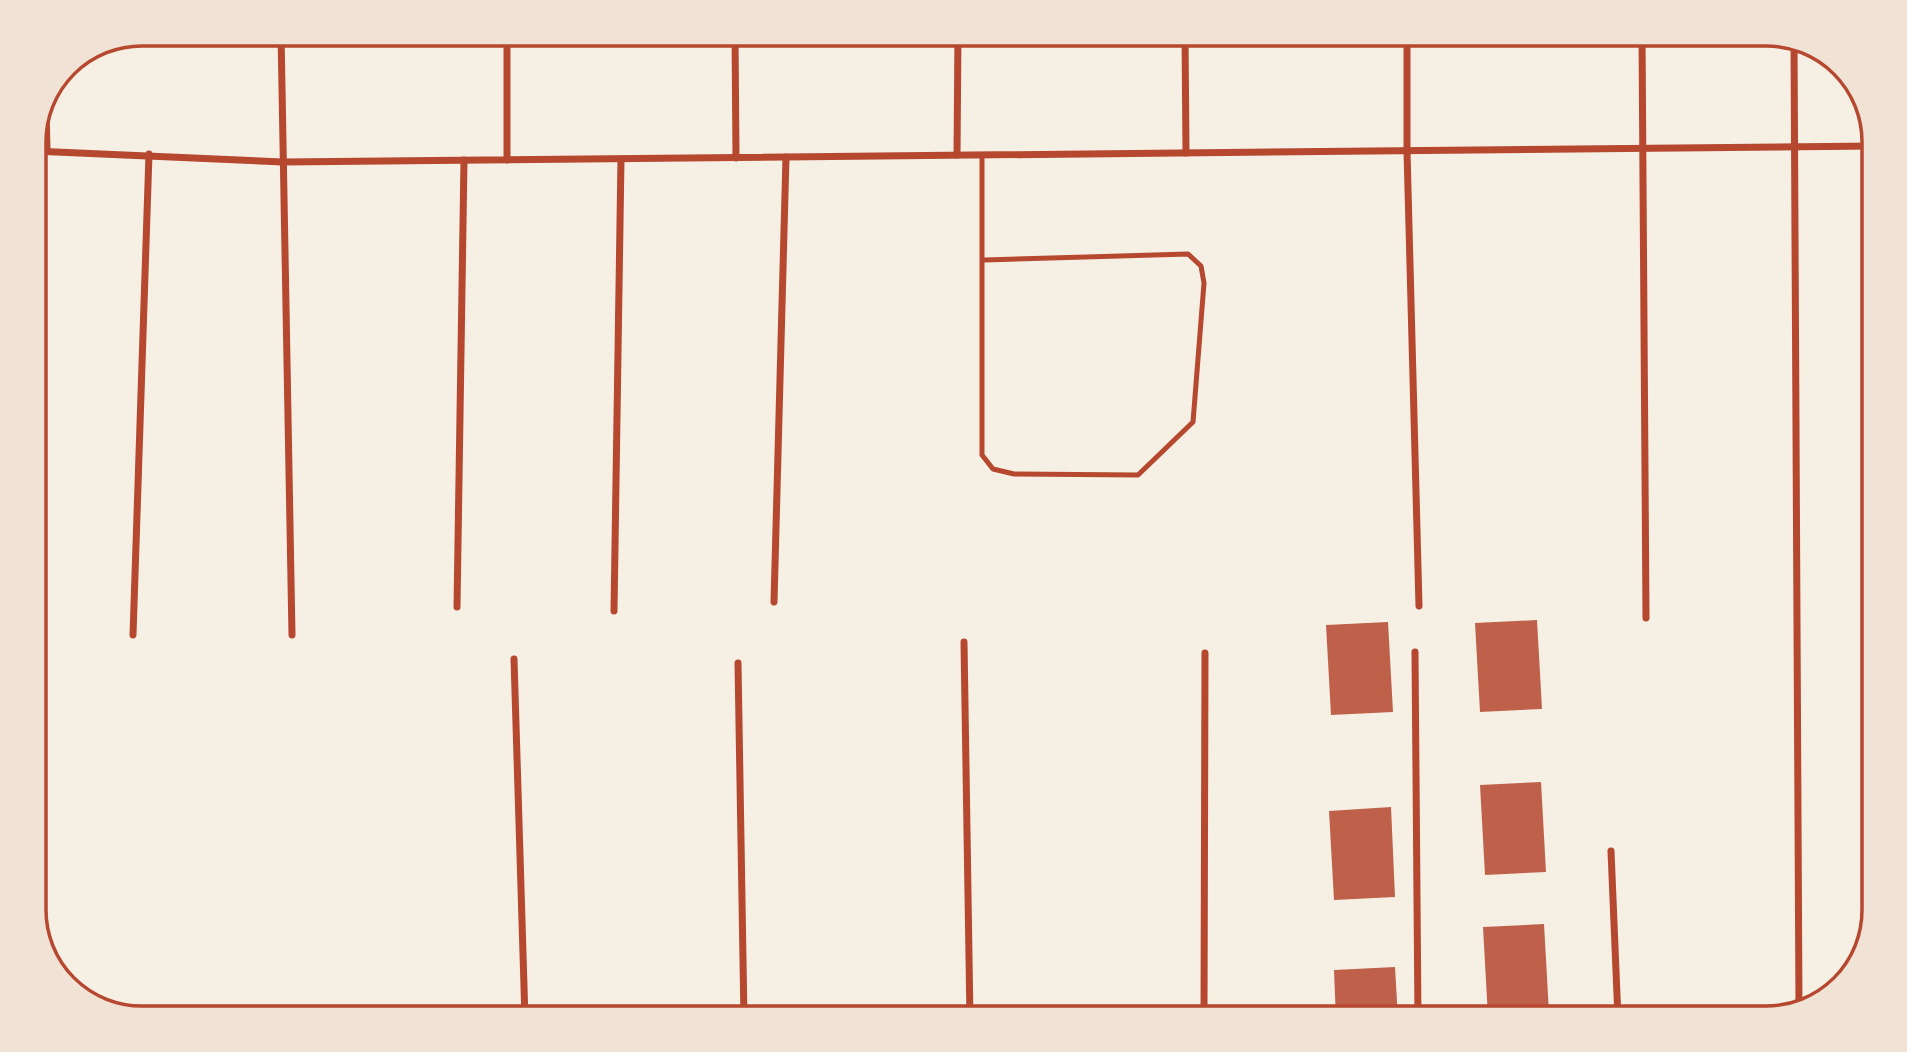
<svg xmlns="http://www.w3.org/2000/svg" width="1907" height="1052" viewBox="0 0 1907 1052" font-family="'IBM Plex Sans',sans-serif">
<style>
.building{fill:#bf614a}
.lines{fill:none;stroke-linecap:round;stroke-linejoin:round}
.service{stroke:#b5482f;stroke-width:5}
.minor{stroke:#b5482f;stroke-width:7}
.rim{fill:none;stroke:#b5482f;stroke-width:3.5}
</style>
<rect width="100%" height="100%" fill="#f6efe4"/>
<!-- building -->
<g class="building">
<path d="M 1537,620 L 1542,709 L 1480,712 L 1475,623 Z"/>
<path d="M 1388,622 L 1393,712 L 1331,715 L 1326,625 Z"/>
<path d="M 1541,782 L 1546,872 L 1485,875 L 1480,785 Z"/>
<path d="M 1391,807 L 1395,897 L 1334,900 L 1329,811 Z"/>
<path d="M 1544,924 L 1549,1013 L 1488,1017 L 1483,927 Z"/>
<path d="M 1395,967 L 1398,1019 L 1336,1019 L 1334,970 Z"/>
</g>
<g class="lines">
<!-- service -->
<path class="service" d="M 982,155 L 982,455 L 993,469 L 1014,474 L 1138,475 L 1193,422 L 1204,283 L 1201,266 L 1188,254 L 984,260"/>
<!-- minor -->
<g class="minor">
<path d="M 281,33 L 292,635"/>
<path d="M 507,33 L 507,160"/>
<path d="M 735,33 L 736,158"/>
<path d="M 1185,33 L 1186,153"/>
<path d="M 1407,33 L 1407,151 L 1419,606"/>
<path d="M 1642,33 L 1646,618"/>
<path d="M 1794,41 L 1799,1010"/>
<path d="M 46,106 L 47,150"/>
<path d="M 33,151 L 283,162 L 1874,146"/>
<path d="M 957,155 L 958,33"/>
<path d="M 774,602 L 786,157"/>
<path d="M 457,607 L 464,160"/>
<path d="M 614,611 L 621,159"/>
<path d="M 133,635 L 149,154"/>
<path d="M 964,642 L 970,1019"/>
<path d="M 1415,652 L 1418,1019"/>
<path d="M 514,659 L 525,1019"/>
<path d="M 738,663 L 744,1019"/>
<path d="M 1611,851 L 1618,1019"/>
<path d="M 1204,1019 L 1205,653"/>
</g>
</g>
<!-- crop -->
<path d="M0 0H1907V1052H0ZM142 46H1766A96 96 0 0 1 1862 142V910A96 96 0 0 1 1766 1006H142A96 96 0 0 1 46 910V142A96 96 0 0 1 142 46Z" fill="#f1e2d6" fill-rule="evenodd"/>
<path class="rim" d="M142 46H1766A96 96 0 0 1 1862 142V910A96 96 0 0 1 1766 1006H142A96 96 0 0 1 46 910V142A96 96 0 0 1 142 46Z"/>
</svg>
